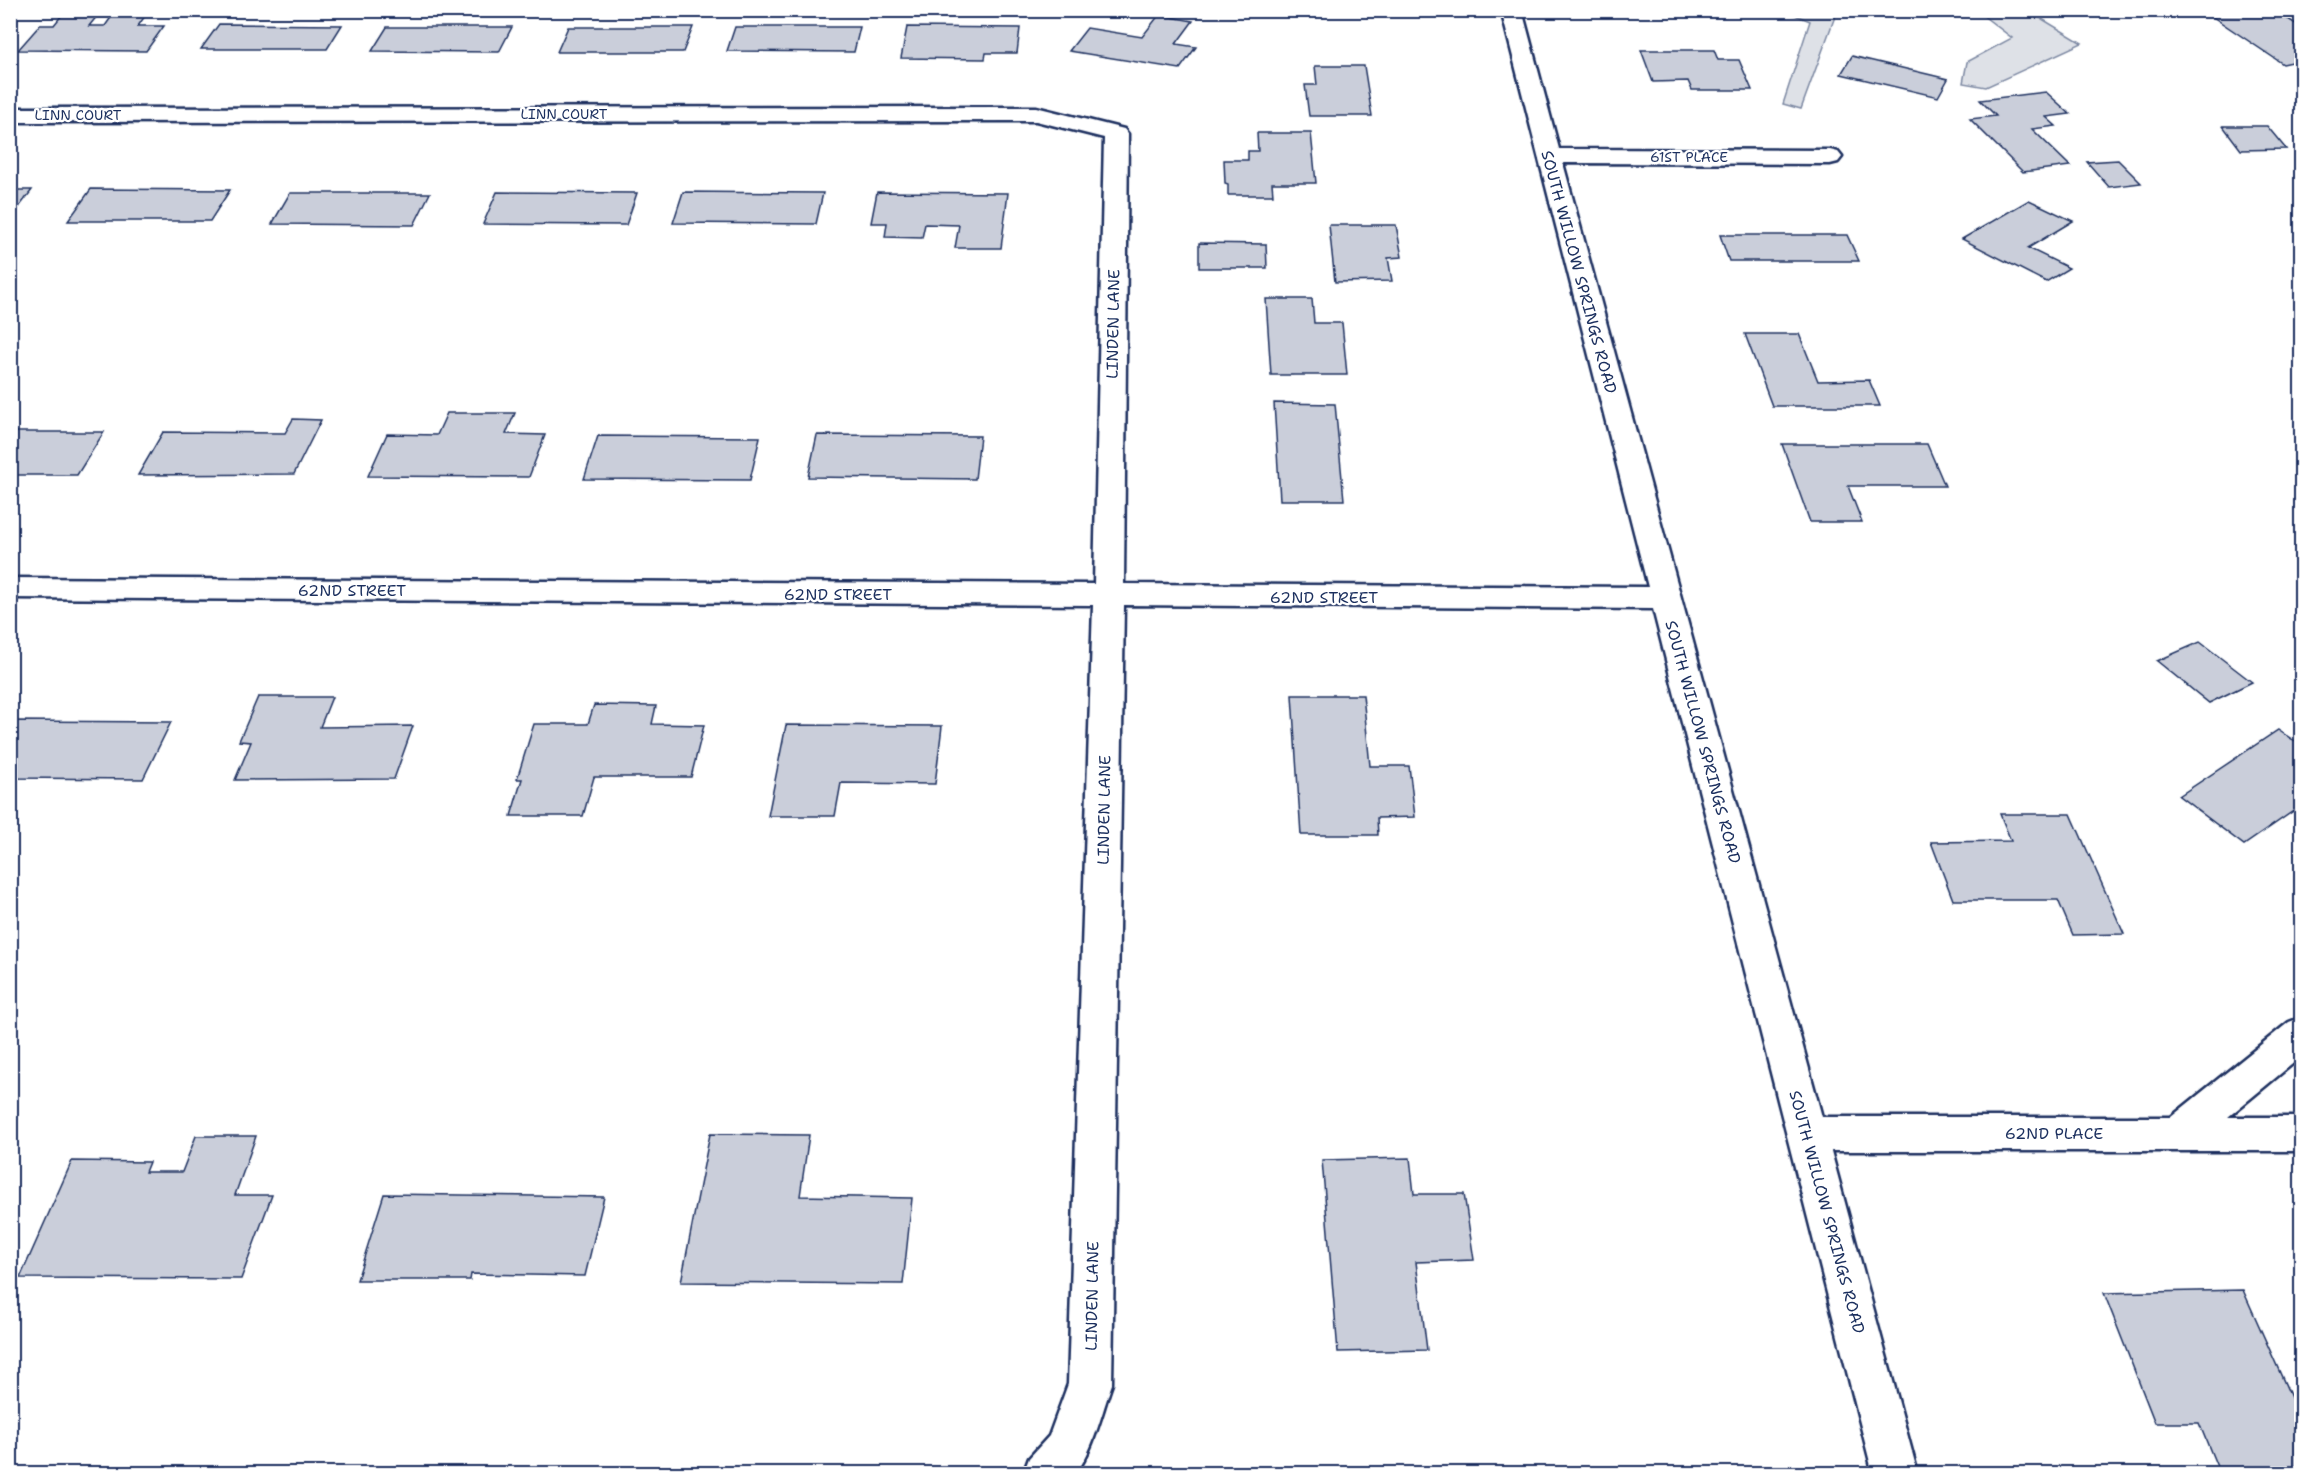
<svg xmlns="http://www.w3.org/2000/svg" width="2312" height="1484" viewBox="0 0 2312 1484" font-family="'Shantell Sans',sans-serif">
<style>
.green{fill:#dee1e7;stroke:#7c88a2;stroke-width:1.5}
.building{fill:#caceda;stroke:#1b2f5e;stroke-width:1.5}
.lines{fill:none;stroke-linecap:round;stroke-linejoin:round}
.minor-casing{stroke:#1b2f5e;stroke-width:5}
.minor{fill:#fff;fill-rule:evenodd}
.labels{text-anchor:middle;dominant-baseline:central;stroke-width:4.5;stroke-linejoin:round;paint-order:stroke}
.far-street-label{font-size:14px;fill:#1b2f5e;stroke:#fff}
.street-label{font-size:16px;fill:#1b2f5e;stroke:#fff}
</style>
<rect width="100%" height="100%" fill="#fff"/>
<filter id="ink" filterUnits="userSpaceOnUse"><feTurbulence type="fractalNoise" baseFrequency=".0167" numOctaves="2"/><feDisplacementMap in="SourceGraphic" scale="12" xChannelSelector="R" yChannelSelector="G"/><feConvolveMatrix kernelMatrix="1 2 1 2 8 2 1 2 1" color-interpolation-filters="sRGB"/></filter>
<g filter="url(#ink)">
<!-- green -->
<g class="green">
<path d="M 1785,11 L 1837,11 L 1801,109 L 1783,104 L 1810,21 Z"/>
<path d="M 1977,11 L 2029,11 L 2082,43 L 1986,87 L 1963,83 L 1967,62 L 2012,38 Z"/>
</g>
<!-- building -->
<g class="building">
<path d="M 66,10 L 102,10 L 89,26 L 105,26 L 112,16 L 145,16 L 138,26 L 164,26 L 146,51 L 18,50 L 40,25 L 54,25 Z"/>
<path d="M 2204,11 L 2274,10 L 2302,28 L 2302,60 L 2283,64 Z"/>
<path d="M 1159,15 L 1193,21 L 1176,44 L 1196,47 L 1180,69 L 1069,51 L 1087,28 L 1142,37 Z"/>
<path d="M 219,24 L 342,25 L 327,49 L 201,49 Z"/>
<path d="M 387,27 L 512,27 L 499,52 L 372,51 Z"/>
<path d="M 568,27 L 693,27 L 683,52 L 557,52 Z"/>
<path d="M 735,27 L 860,27 L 854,52 L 727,51 Z"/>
<path d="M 907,27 L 1020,28 L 1017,53 L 986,53 L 985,59 L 901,58 Z"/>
<path d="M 1641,50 L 1714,50 L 1718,60 L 1739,60 L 1752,90 L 1692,90 L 1688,81 L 1653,82 Z"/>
<path d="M 1852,56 L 1948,79 L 1938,97 L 1841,74 Z"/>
<path d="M 1315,66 L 1364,66 L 1372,116 L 1309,116 L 1305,85 L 1317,85 Z"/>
<path d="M 2046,92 L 2070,114 L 2046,117 L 2056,126 L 2032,129 L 2070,166 L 2023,172 L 1970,119 L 1996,116 L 1980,100 Z"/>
<path d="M 2223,126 L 2267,126 L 2286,149 L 2241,150 Z"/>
<path d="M 1257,133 L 1311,133 L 1316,183 L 1272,183 L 1273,195 L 1228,195 L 1228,184 L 1225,183 L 1224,160 L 1248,160 L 1248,151 L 1258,151 Z"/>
<path d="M 2118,160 L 2141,183 L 2109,187 L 2087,162 Z"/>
<path d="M 91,189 L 230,190 L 210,221 L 68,221 Z"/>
<path d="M 10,190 L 32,190 L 10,219 Z"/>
<path d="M 497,192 L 637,193 L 626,225 L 483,224 Z"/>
<path d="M 683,192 L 823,193 L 816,224 L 673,223 Z"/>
<path d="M 877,192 L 1008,193 L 1001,248 L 955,248 L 959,225 L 925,224 L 922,238 L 885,237 L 887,223 L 871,223 Z"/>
<path d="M 290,193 L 430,193 L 414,225 L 272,224 Z"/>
<path d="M 2029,200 L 2073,221 L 2028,248 L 2069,268 L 2046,282 L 1962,239 Z"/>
<path d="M 1329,225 L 1396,225 L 1402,257 L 1388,258 L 1392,281 L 1335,282 Z"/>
<path d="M 1720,235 L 1847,235 L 1859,261 L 1729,261 Z"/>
<path d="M 1199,243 L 1266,244 L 1267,268 L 1199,268 Z"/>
<path d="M 1266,299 L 1312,299 L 1314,323 L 1342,323 L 1347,375 L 1271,375 Z"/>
<path d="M 1745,334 L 1799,334 L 1818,381 L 1869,380 L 1880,406 L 1772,406 Z"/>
<path d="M 1274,403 L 1335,404 L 1344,500 L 1280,500 Z"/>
<path d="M 447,413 L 515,413 L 506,434 L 545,435 L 529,477 L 368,476 L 387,434 L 437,435 Z"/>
<path d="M 293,419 L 321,420 L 294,474 L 138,475 L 163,432 L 285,433 Z"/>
<path d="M 10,432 L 104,432 L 77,475 L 10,475 Z"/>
<path d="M 817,435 L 980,436 L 975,479 L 808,477 Z"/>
<path d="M 598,436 L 760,437 L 750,480 L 584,479 Z"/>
<path d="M 1782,444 L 1927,444 L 1945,486 L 1848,486 L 1862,522 L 1810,522 Z"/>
<path d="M 2200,642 L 2252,682 L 2209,703 L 2157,661 Z"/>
<path d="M 1292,695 L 1363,695 L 1370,766 L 1409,766 L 1415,817 L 1377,818 L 1378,835 L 1301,835 Z"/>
<path d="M 258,697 L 332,697 L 320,727 L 413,726 L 394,779 L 235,780 L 251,742 L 239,741 Z"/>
<path d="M 594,705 L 656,706 L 652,724 L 704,725 L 691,777 L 594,777 L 583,816 L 511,816 L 522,779 L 517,779 L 534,724 L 588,724 Z"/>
<path d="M 10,721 L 171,722 L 143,779 L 10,778 Z"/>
<path d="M 786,725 L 942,726 L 935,784 L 841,783 L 835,816 L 768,816 Z"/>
<path d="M 2278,730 L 2302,746 L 2302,805 L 2244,845 L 2179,796 Z"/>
<path d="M 2000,814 L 2071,814 L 2124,934 L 2073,935 L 2058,900 L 1953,900 L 1931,842 L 2011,841 Z"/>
<path d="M 710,1134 L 809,1135 L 800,1196 L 912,1198 L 903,1284 L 681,1282 Z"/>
<path d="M 196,1136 L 256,1136 L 235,1195 L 272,1195 L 241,1279 L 20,1278 L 72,1161 L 149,1162 L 145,1172 L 182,1172 Z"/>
<path d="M 1410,1158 L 1414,1194 L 1464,1194 L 1474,1260 L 1416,1262 L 1427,1350 L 1338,1352 L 1322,1160 Z"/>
<path d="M 384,1194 L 604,1197 L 585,1276 L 471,1274 L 470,1280 L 357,1280 Z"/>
<path d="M 2243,1290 L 2302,1422 L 2302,1474 L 2220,1474 L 2199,1423 L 2155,1423 L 2104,1293 Z"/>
</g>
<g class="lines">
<!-- minor casing -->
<g class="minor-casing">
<path id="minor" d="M 1501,10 L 1522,10 L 1559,149 L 1830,150 L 1838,152 L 1842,157 L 1838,162 L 1830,164 L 1563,163 L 1822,1117 L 2171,1117 L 2289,1022 L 2302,1017 L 2302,1056 L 2228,1117 L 2302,1117 L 2302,1151 L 1831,1151 L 1918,1474 L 1873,1474 L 1653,609 L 1124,605 L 1112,1384 C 1102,1411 1093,1452 1075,1474 L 1023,1474 L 1029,1458 L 1049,1436 L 1068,1384 L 1093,605 L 10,598 L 10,578 L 1094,584 L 1104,138 L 1036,121 L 10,122 L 10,108 L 1036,107 L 1124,129 L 1128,134 L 1124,584 L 1648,587 Z"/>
</g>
<!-- minor -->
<use href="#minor" class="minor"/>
</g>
</g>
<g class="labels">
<!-- far-street labels -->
<g class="far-street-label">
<text x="564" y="114">LINN COURT</text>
<text x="78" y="115">LINN COURT</text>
<text x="1689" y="157">61ST PLACE</text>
</g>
<!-- street labels -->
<g class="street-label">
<text transform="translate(1579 272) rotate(75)">SOUTH WILLOW SPRINGS ROAD</text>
<text transform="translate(1113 324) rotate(-89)">LINDEN LANE</text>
<text x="352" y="590">62ND STREET</text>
<text x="838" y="594">62ND STREET</text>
<text x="1324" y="597">62ND STREET</text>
<text transform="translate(1703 742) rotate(75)">SOUTH WILLOW SPRINGS ROAD</text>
<text transform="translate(1104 810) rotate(-89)">LINDEN LANE</text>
<text x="2054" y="1133">62ND PLACE</text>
<text transform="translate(1827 1212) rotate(75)">SOUTH WILLOW SPRINGS ROAD</text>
<text transform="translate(1092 1296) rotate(-89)">LINDEN LANE</text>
</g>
</g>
<!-- margin -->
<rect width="2312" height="1484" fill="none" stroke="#fff" stroke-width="36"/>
<rect x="18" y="18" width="2276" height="1448" fill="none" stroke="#1b2f5e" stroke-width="2" filter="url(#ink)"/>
</svg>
